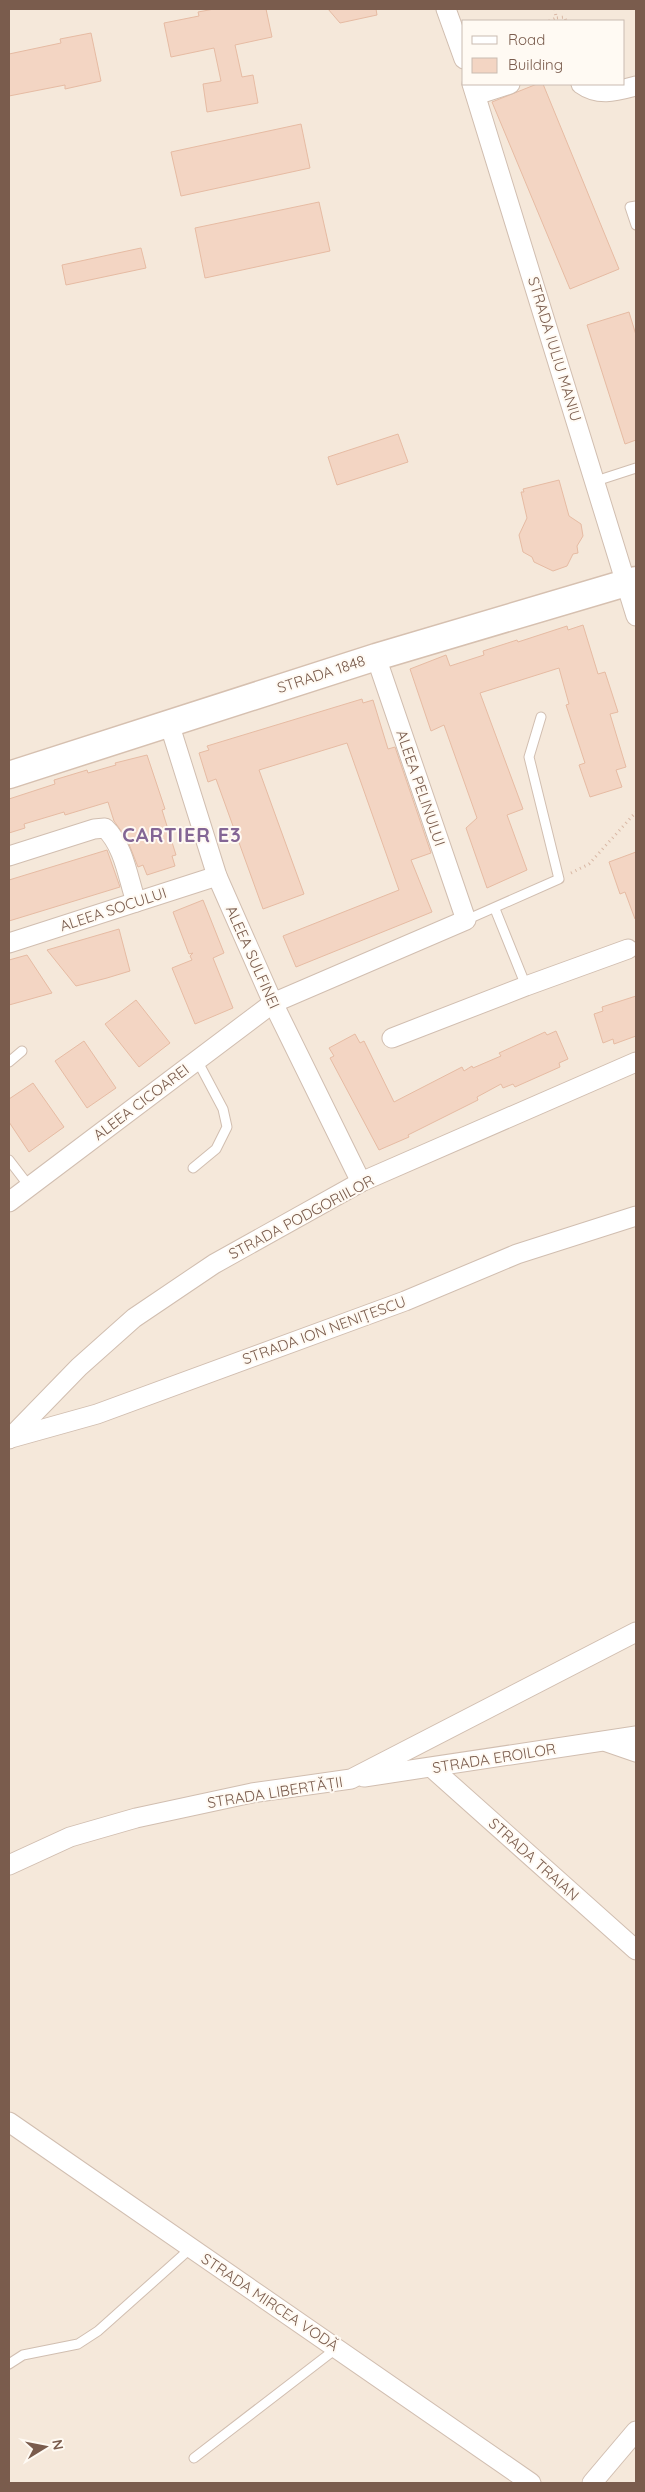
<svg xmlns="http://www.w3.org/2000/svg" width="645" height="2492" viewBox="0 0 645 2492" font-family="Quicksand,sans-serif">
<style>
.residential{fill:#f5e8da;fill-rule:evenodd}
.building{fill:#f3d5c3;stroke:#e6bba3}
.lines{fill:none;stroke-linecap:round;stroke-linejoin:round}
.lane-casing{stroke:#d1beb0;stroke-width:11}
.street-casing{stroke:#d1beb0;stroke-width:21}
.secondary-casing{stroke:#d6c0b0;stroke-width:29}
.path{stroke:#d9b8a5;stroke-width:3;stroke-dasharray:1 4;stroke-linecap:butt}
.lane{stroke:#fff;stroke-width:9}
.street{stroke:#fff;stroke-width:19}
.secondary{stroke:#fff;stroke-width:26}
.labels{text-anchor:middle;dominant-baseline:central;stroke-width:4;stroke-linejoin:round;paint-order:stroke}
.street-label{font-size:15px;fill:#7a5c4d;stroke:#fffaf3}
.district-label{font-size:20px;font-weight:bold;letter-spacing:1px;fill:#846695;stroke:#fffaf3}
</style>
<rect width="100%" height="100%" fill="#fdf6ec"/>
<!-- residential -->
<path class="residential" d="M 9,9 L 636,9 L 636,2483 L 9,2483 ZM 464,21 L 624,21 L 624,84 L 464,84 Z"/>
<!-- building -->
<g class="building">
<path d="M 214,9 L 266,9 L 272,37 L 235,45 L 242,77 L 253,75 L 258,103 L 207,112 L 203,84 L 221,81 L 214,48 L 171,57 L 164,23 L 199,16 L 198,12 Z"/>
<path d="M 328,9 L 376,9 L 377,15 L 340,23 Z"/>
<path d="M 91,33 L 101,81 L 65,89 L 65,85 L 9,96 L 9,54 L 61,43 L 60,39 Z"/>
<path d="M 537,84 L 543,84 L 619,269 L 570,289 L 492,102 Z"/>
<path d="M 301,124 L 310,168 L 181,196 L 171,152 Z"/>
<path d="M 319,202 L 330,251 L 205,278 L 195,228 Z"/>
<path d="M 141,248 L 146,268 L 66,285 L 62,265 Z"/>
<path d="M 629,312 L 636,335 L 636,440 L 625,444 L 587,325 Z"/>
<path d="M 398,434 L 408,462 L 337,485 L 328,457 Z"/>
<path d="M 559,480 L 569,516 L 581,524 L 583,536 L 577,546 L 578,553 L 573,554 L 567,566 L 553,571 L 534,562 L 532,557 L 523,552 L 519,535 L 527,518 L 521,492 L 524,492 L 523,489 Z"/>
<path d="M 583,625 L 598,674 L 605,672 L 618,712 L 610,714 L 626,767 L 616,770 L 622,787 L 590,797 L 579,765 L 585,763 L 566,705 L 569,704 L 559,668 L 480,693 L 523,809 L 507,815 L 527,870 L 487,888 L 466,828 L 477,818 L 444,725 L 431,731 L 410,669 L 446,655 L 450,666 L 484,655 L 483,651 L 517,640 L 518,642 L 567,626 L 568,630 Z"/>
<path d="M 362,699 L 363,703 L 373,700 L 388,749 L 395,747 L 431,853 L 411,860 L 432,912 L 296,967 L 283,936 L 399,890 L 347,743 L 259,770 L 304,894 L 263,909 L 216,779 L 208,782 L 199,753 L 209,750 L 207,746 Z"/>
<path d="M 147,755 L 165,809 L 162,810 L 176,855 L 172,856 L 175,866 L 147,875 L 143,865 L 138,867 L 127,839 L 114,821 L 108,802 L 65,815 L 64,812 L 24,824 L 25,828 L 9,833 L 9,799 L 55,784 L 54,780 L 87,770 L 88,773 L 116,765 L 115,763 Z"/>
<path d="M 107,850 L 120,887 L 9,921 L 9,880 Z"/>
<path d="M 636,852 L 636,918 L 635,919 L 625,892 L 620,894 L 609,862 Z"/>
<path d="M 203,900 L 224,953 L 213,958 L 233,1008 L 195,1024 L 172,968 L 192,960 L 190,956 L 193,953 L 189,954 L 173,912 Z"/>
<path d="M 119,929 L 130,971 L 107,978 L 76,986 L 47,950 Z"/>
<path d="M 27,955 L 52,993 L 9,1005 L 9,960 Z"/>
<path d="M 636,996 L 636,1036 L 614,1044 L 613,1039 L 603,1043 L 594,1014 L 603,1011 L 602,1007 Z"/>
<path d="M 136,1000 L 170,1043 L 139,1067 L 105,1024 Z"/>
<path d="M 556,1031 L 568,1059 L 559,1063 L 560,1067 L 515,1087 L 513,1084 L 503,1088 L 501,1084 L 477,1097 L 478,1100 L 408,1135 L 409,1137 L 379,1150 L 330,1058 L 334,1056 L 329,1048 L 355,1034 L 360,1043 L 364,1041 L 394,1102 L 462,1067 L 464,1071 L 472,1066 L 473,1068 L 501,1056 L 499,1053 L 545,1032 L 547,1035 Z"/>
<path d="M 84,1041 L 116,1088 L 87,1108 L 55,1061 Z"/>
<path d="M 33,1083 L 64,1127 L 29,1152 L 9,1122 L 9,1099 Z"/>
</g>
<g class="lines">
<!-- lane casing -->
<g class="lane-casing">
<g id="lane">
<path d="M 636,206 L 630,207 L 636,225"/>
<path d="M 596,481 L 636,468"/>
<path d="M 495,909 L 526,986"/>
<path d="M 466,920 L 559,879 L 529,757 L 541,717"/>
<path d="M 9,1062 L 22,1051"/>
<path d="M 9,1160 L 29,1186"/>
<path d="M 193,1168 L 216,1149 L 227,1127 L 223,1109 L 197,1060"/>
<path d="M 9,2364 L 23,2355 L 78,2344 L 98,2331 L 191,2248"/>
<path d="M 194,2458 L 337,2348"/>
</g>
</g>
<!-- street casing -->
<g class="street-casing">
<g id="street">
<path d="M 446,9 L 464,59"/>
<path d="M 472,84 L 636,616"/>
<path d="M 581,84 C 599,97 617,91 636,86"/>
<path d="M 476,95 L 510,84"/>
<path d="M 169,723 L 217,876 L 273,1003 L 361,1182"/>
<path d="M 9,856 L 94,829 L 105,828 C 124,846 128,878 136,902"/>
<path d="M 9,943 L 217,876"/>
<path d="M 392,1038 L 526,986 L 628,949"/>
<path d="M 9,1202 L 273,1003 L 466,920 L 376,657"/>
<path d="M 11,1438 L 97,1414 L 405,1301 L 517,1254 L 636,1216"/>
<path d="M 9,1439 L 79,1367 L 134,1318 L 214,1264 L 361,1182 L 636,1062"/>
<path d="M 607,1742 L 636,1752"/>
<path d="M 432,1768 L 636,1950"/>
<path d="M 364,1777 L 636,1736"/>
<path d="M 9,1865 L 70,1837 L 136,1818 L 252,1793 L 351,1779 L 636,1632"/>
<path d="M 9,2122 L 531,2483"/>
<path d="M 592,2483 L 636,2431"/>
</g>
</g>
<!-- secondary casing -->
<g class="secondary-casing">
<path id="secondary" d="M 9,775 L 376,657 L 636,580"/>
</g>
<!-- path -->
<g class="path">
<path d="M 555,9 L 556,18 L 565,17 L 566,21"/>
<path d="M 549,21 L 556,18"/>
<path d="M 571,873 L 589,864 L 636,812"/>
</g>
<!-- lane -->
<use href="#lane" class="lane"/>
<!-- street -->
<use href="#street" class="street"/>
<!-- secondary -->
<use href="#secondary" class="secondary"/>
</g>
<g class="labels">
<!-- street labels -->
<g class="street-label">
<text transform="translate(555 349) rotate(73)">STRADA IULIU MANIU</text>
<text transform="translate(321 674) rotate(-18)">STRADA 1848</text>
<text transform="translate(421 788) rotate(71)">ALEEA PELINULUI</text>
<text transform="translate(113 909) rotate(-18)">ALEEA SOCULUI</text>
<text transform="translate(253 957) rotate(66)">ALEEA SULFINEI</text>
<text transform="translate(141 1102) rotate(-37)">ALEEA CICOAREI</text>
<text transform="translate(301 1217) rotate(-28)">STRADA PODGORIILOR</text>
<text transform="translate(324 1330) rotate(-20)">STRADA ION NENIȚESCU</text>
<text transform="translate(494 1758) rotate(-9)">STRADA EROILOR</text>
<text transform="translate(275 1792) rotate(-9)">STRADA LIBERTĂȚII</text>
<text transform="translate(534 1859) rotate(42)">STRADA TRAIAN</text>
<text transform="translate(270 2302) rotate(34)">STRADA MIRCEA VODĂ</text>
</g>
<!-- district labels -->
<g class="district-label">
<text x="182" y="834">CARTIER E3</text>
</g>
</g>
<!-- border -->
<rect width="645" height="2492" fill="none" stroke="#7a5c4d" stroke-width="20"/>
<!-- legend -->
<rect x="462" y="20" width="162" height="65" fill="#fffaf3" stroke="#cabbb1"/>
<rect x="472" y="36" width="25" height="8" fill="#ffffff" stroke="#cabbb1"/>
<text x="508" y="45" font-size="15" fill="#7a5c4d">Road</text>
<rect x="472" y="58" width="25" height="15" fill="#f3d5c3" stroke="#cabbb1"/>
<text x="508" y="70" font-size="15" fill="#7a5c4d">Building</text>
<!-- north arrow -->
<g transform="translate(45 2447) rotate(80)" stroke="#fffaf3" stroke-width="4" paint-order="stroke">
<path d="M0-4L9 19L0 12L-9 19Z" fill="#7a5c4d"/>
<text y="-8" font-size="14" font-weight="bold" text-anchor="middle" fill="#7a5c4d">N</text>
</g>
</svg>
